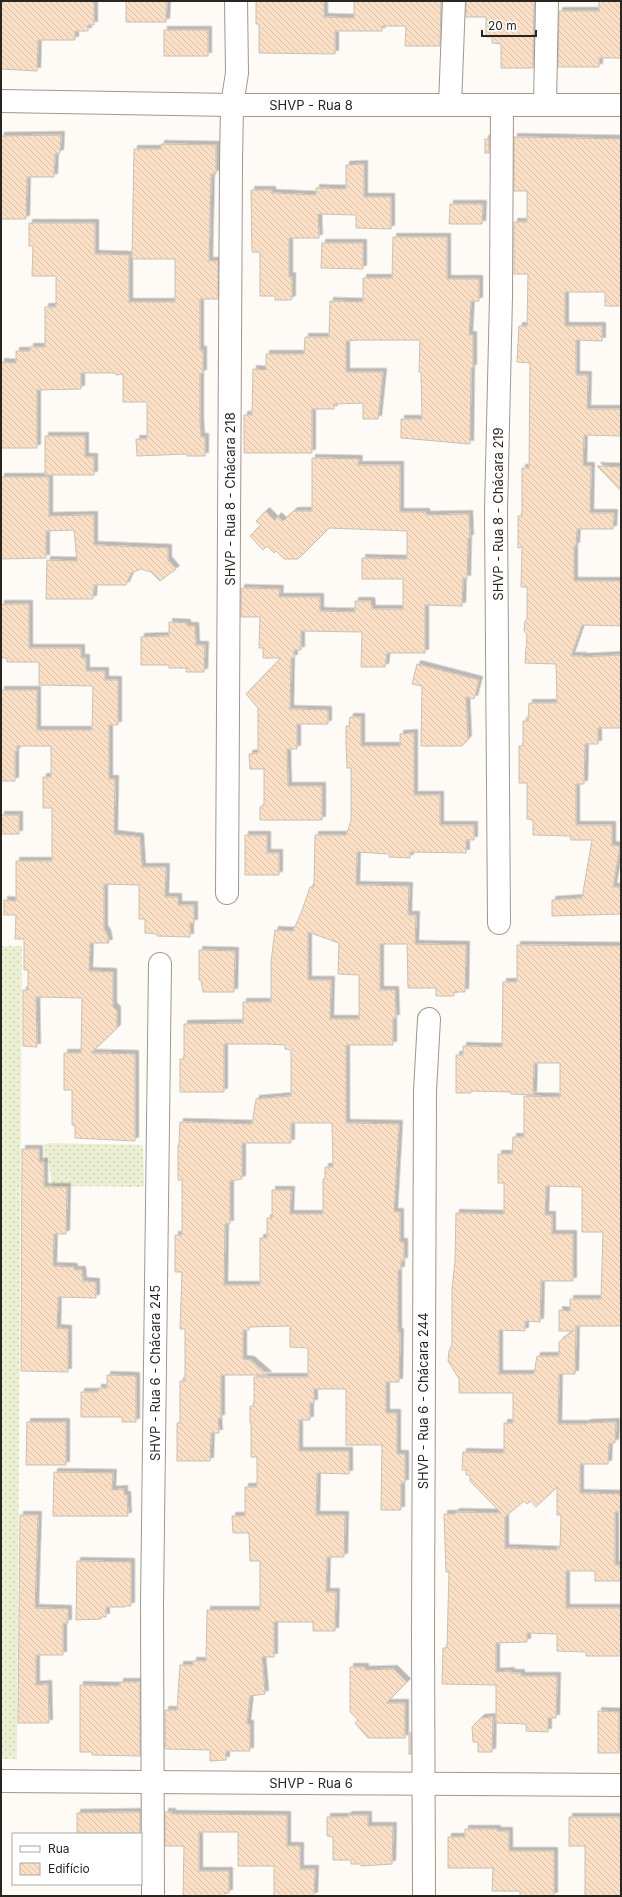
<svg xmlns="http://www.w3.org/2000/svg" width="622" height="1897" viewBox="0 0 622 1897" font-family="Inter,sans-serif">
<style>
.grass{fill:url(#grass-dots)}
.building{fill:url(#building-back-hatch);stroke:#c9c0b7;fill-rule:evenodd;filter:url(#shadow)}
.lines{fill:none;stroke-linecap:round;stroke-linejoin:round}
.minor-casing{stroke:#a0978f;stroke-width:24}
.minor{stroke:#fff;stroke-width:22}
.labels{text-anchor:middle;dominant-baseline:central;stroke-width:3;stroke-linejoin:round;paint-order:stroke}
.street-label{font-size:13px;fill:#292622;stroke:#fff}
</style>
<defs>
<pattern id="grass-dots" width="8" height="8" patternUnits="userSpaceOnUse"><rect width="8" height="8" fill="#ecf0d3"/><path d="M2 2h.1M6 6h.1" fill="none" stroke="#caceb5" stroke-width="1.8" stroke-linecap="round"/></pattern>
<pattern id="building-back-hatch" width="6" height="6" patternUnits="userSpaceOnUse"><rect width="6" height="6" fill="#fbe0c6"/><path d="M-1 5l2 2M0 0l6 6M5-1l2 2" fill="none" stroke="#d7c0aa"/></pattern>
<filter id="shadow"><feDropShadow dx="3.5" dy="-3.5" stdDeviation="0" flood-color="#0004"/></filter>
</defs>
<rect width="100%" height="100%" fill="#fefaf6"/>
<!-- grass -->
<g class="grass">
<path d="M 1,946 L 22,946 L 17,1759 L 1,1759 Z"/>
<path d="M 51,1143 L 143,1145 L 144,1187 L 52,1186 L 49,1162 L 45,1162 L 44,1144 Z"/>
</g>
<!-- building -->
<g class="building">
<path d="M 1,1 L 94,1 L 94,25 L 88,25 L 88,31 L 75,31 L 75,40 L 38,40 L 37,71 L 1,69 Z"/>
<path d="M 126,1 L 167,1 L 166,22 L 126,22 Z"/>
<path d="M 256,1 L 324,1 L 324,17 L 354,18 L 354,1 L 441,1 L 440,46 L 405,46 L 406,26 L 382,26 L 382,31 L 335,31 L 335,54 L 259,53 L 259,24 L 256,24 Z"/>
<path d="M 466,1 L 534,1 L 533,68 L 501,68 L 501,44 L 492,43 L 492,37 L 486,37 L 486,17 L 466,17 Z"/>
<path d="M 599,1 L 621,1 L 621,58 L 599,58 L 599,67 L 558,67 L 559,11 L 599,11 Z"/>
<rect x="164" y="30" width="44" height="26"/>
<path d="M 61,135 L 60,153 L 55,154 L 54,177 L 27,177 L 26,219 L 1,219 L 1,136 Z"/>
<path d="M 514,137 L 621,139 L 621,306 L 605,306 L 605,292 L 565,292 L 565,326 L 602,326 L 602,341 L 576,340 L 576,375 L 588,375 L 587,409 L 621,409 L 621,436 L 584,435 L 583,466 L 591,466 L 590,513 L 614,513 L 613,529 L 577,529 L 576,546 L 574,546 L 574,581 L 621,581 L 621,626 L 582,625 L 571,656 L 583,656 L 583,657 L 621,655 L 621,728 L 598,728 L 598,744 L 585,744 L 584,784 L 576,784 L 576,825 L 612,825 L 612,845 L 620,846 L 613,887 L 621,887 L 621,914 L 552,916 L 552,900 L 582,898 L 592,840 L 571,840 L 570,836 L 533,835 L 533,820 L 527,819 L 527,783 L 519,783 L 519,746 L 523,746 L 523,721 L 528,721 L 529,703 L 557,703 L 556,664 L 525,663 L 527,635 L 524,631 L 525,621 L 527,619 L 527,587 L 521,587 L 522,547 L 518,548 L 518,516 L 522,516 L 522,468 L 529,468 L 530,363 L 517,362 L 519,326 L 527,326 L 528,274 L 514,274 L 514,222 L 527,222 L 527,191 L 514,191 Z"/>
<rect x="485" y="139" width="4" height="14"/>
<path d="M 161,144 L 216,145 L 216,174 L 211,174 L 209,261 L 218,261 L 218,299 L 200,299 L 200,350 L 203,350 L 203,373 L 200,374 L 200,422 L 201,437 L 205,437 L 205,456 L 187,456 L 187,454 L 137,456 L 136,439 L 147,439 L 147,402 L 123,402 L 123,374 L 116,375 L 116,373 L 81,373 L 81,389 L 37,390 L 37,448 L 1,448 L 1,362 L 16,363 L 16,351 L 30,351 L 30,347 L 45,347 L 45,307 L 56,307 L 56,276 L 32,276 L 33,246 L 29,246 L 29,223 L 95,223 L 95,254 L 129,255 L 129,302 L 175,302 L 175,259 L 132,259 L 134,149 L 161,149 Z"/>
<path d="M 364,164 L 364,197 L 391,197 L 391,229 L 356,228 L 356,215 L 318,214 L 319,238 L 289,238 L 289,277 L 292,276 L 292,299 L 290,300 L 275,300 L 275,296 L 260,296 L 260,252 L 252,252 L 251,190 L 272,190 L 272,193 L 316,195 L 316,188 L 346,189 L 346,165 Z"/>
<path d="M 450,204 L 483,204 L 482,224 L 449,224 Z"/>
<path d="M 393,237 L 447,237 L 447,279 L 479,279 L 479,301 L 471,301 L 469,335 L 473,335 L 473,368 L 471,368 L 470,444 L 401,438 L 401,419 L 422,419 L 421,372 L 419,372 L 420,340 L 358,340 L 346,341 L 346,372 L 383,372 L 378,419 L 363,419 L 363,403 L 334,404 L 334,409 L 312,409 L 312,453 L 244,453 L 244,415 L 252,415 L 253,369 L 266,370 L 266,354 L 304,354 L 305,337 L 329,337 L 330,301 L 363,302 L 363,278 L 392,278 Z"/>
<path d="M 322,243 L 363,243 L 363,269 L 321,268 Z"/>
<path d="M 45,436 L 85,436 L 85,457 L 94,457 L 94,475 L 45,475 Z"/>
<path d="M 312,458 L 359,459 L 358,465 L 400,465 L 400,512 L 426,512 L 427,515 L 469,514 L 470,538 L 468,538 L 467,579 L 463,578 L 462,606 L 425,605 L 425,653 L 387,653 L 385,667 L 361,667 L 362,632 L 301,631 L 301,650 L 294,650 L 294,658 L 291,658 L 290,709 L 328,710 L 328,724 L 297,724 L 297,749 L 287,749 L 288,786 L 322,786 L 322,820 L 260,820 L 260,807 L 264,805 L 264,769 L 250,769 L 249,754 L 258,753 L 258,708 L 246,694 L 281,658 L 263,658 L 263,648 L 259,648 L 260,617 L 241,617 L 241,588 L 280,589 L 279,597 L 320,597 L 320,611 L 355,612 L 355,601 L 371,601 L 372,609 L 403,609 L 403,579 L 362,579 L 362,558 L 407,559 L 407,531 L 329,528 L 298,559 L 284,559 L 276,551 L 274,553 L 267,546 L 263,550 L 250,536 L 261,525 L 256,521 L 266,511 L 275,520 L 278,516 L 283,521 L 294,511 L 312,511 Z"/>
<path d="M 597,466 L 621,467 L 621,491 Z"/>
<path d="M 1,477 L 49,477 L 49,516 L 94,515 L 94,545 L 168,548 L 168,560 L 176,569 L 160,581 L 151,572 L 141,569 L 131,573 L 126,585 L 94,585 L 93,599 L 46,599 L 47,560 L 77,561 L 74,530 L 46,531 L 46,558 L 1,559 Z"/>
<path d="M 1,604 L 29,604 L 29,648 L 81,648 L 81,658 L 86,658 L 86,671 L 105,671 L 105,680 L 118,680 L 118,725 L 109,725 L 109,779 L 115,779 L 114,834 L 140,837 L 142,867 L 166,867 L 165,897 L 178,897 L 178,905 L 194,905 L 194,923 L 190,923 L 190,937 L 157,936 L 157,934 L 145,933 L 145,919 L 139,919 L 139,885 L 104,884 L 104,929 L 107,933 L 109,943 L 90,943 L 89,971 L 113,972 L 113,1006 L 117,1010 L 117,1028 L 91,1053 L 135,1054 L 135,1141 L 75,1138 L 75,1125 L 72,1125 L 72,1090 L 64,1090 L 64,1053 L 81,1053 L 82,998 L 36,997 L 37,1047 L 23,1046 L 23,990 L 28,990 L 28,970 L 24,970 L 24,939 L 15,939 L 16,915 L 4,915 L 4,900 L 16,901 L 16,861 L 52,861 L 52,808 L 43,808 L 43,777 L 51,777 L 51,746 L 17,746 L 17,751 L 15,751 L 15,781 L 1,781 L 1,690 L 37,690 L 37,730 L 92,730 L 93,686 L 39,685 L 39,662 L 7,662 L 7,658 L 1,658 Z"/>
<path d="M 169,622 L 187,623 L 187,626 L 195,626 L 196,645 L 205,645 L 204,672 L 186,672 L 187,668 L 169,668 L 169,665 L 141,665 L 141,637 L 169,636 Z"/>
<path d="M 417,664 L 479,680 L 474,699 L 466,697 L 468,739 L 462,746 L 421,746 L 422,686 L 412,684 Z"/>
<path d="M 350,717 L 361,717 L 361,746 L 400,746 L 400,734 L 414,733 L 414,795 L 440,795 L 440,825 L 474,825 L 474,840 L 466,840 L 466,853 L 410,852 L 410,858 L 389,857 L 389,854 L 357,852 L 356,885 L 409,886 L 408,915 L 416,915 L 415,944 L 466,945 L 465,992 L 454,992 L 454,996 L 436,996 L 436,988 L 408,988 L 407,944 L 380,944 L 380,990 L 395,990 L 396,1018 L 393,1018 L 393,1045 L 346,1045 L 346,1123 L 399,1124 L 394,1212 L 400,1212 L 400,1242 L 404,1242 L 404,1261 L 401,1261 L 401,1270 L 398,1270 L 398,1332 L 400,1332 L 399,1382 L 386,1382 L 386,1413 L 397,1413 L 397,1454 L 405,1454 L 405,1483 L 401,1483 L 401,1510 L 381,1510 L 382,1445 L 346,1445 L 346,1389 L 314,1389 L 314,1403 L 310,1403 L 310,1420 L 299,1420 L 299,1451 L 349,1451 L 349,1474 L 317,1473 L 316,1515 L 345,1515 L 344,1557 L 327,1557 L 326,1592 L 336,1592 L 335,1631 L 313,1631 L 313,1622 L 274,1622 L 274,1657 L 262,1657 L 265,1694 L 250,1696 L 247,1724 L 250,1724 L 250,1751 L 226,1751 L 226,1760 L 210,1761 L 210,1750 L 165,1749 L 165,1710 L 177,1710 L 180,1665 L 193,1665 L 193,1661 L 206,1661 L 207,1610 L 260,1610 L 260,1561 L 250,1561 L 249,1533 L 233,1533 L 232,1516 L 245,1516 L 245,1487 L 257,1487 L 257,1457 L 251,1457 L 251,1423 L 250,1423 L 250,1406 L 254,1406 L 254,1377 L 308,1377 L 308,1348 L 290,1347 L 290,1326 L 249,1327 L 249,1330 L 243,1330 L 243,1359 L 251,1360 L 268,1375 L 221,1375 L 221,1418 L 218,1418 L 219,1433 L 211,1433 L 210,1461 L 177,1461 L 177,1423 L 180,1423 L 180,1381 L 185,1381 L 185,1329 L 180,1329 L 182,1272 L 175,1272 L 175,1235 L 182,1235 L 182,1180 L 178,1180 L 178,1145 L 179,1145 L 180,1122 L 252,1124 L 256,1099 L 291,1096 L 291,1050 L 285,1049 L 285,1045 L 267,1044 L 224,1044 L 224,1092 L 180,1092 L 180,1059 L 184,1059 L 184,1024 L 243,1023 L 243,1002 L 271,1002 L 271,962 L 275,930 L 293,931 L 301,913 L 310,887 L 314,887 L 315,835 L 346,835 L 351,821 L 351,768 L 347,768 L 346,743 L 346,726 L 349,726 ZM 308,932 L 339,943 L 338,974 L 359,975 L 359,1019 L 330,1019 L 331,980 L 308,980 ZM 291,1123 L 332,1123 L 333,1167 L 325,1167 L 325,1179 L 323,1179 L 323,1214 L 290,1214 L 291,1190 L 272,1190 L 272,1218 L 267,1218 L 267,1238 L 260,1238 L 260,1285 L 224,1285 L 225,1224 L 230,1224 L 230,1181 L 242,1179 L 242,1143 L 291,1143 Z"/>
<rect x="1" y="815" width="18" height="19"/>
<path d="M 245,835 L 267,835 L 267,853 L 279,853 L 279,875 L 245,875 Z"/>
<path d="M 517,945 L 621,946 L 621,1326 L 576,1326 L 575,1374 L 559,1374 L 558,1424 L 587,1424 L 587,1423 L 616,1422 L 615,1443 L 609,1443 L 608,1464 L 580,1464 L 580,1493 L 621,1494 L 621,1512 L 615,1512 L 615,1565 L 621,1565 L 621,1581 L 595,1581 L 595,1571 L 566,1571 L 566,1608 L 621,1608 L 621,1656 L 586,1656 L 586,1652 L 557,1651 L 557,1634 L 527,1633 L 527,1642 L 496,1643 L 496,1672 L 511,1671 L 511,1673 L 521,1673 L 521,1676 L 557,1676 L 556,1718 L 548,1718 L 548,1732 L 526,1731 L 526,1724 L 496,1723 L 496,1685 L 442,1684 L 443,1648 L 447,1648 L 449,1572 L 446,1572 L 444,1514 L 455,1514 L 456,1512 L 501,1513 L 470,1481 L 470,1475 L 466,1475 L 466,1470 L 462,1470 L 463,1452 L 504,1453 L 504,1423 L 513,1423 L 513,1393 L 459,1393 L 459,1379 L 448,1361 L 449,1351 L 452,1345 L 452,1289 L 455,1261 L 456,1213 L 504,1214 L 504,1183 L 498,1183 L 498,1154 L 512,1154 L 513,1137 L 524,1137 L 524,1096 L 560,1097 L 560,1063 L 534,1063 L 533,1095 L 511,1094 L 511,1092 L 471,1091 L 471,1093 L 456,1093 L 456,1055 L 463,1055 L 463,1046 L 502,1047 L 503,982 L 517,982 ZM 546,1186 L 582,1187 L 582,1232 L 603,1232 L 601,1299 L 570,1299 L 570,1311 L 559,1310 L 559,1331 L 573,1331 L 559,1342 L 559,1356 L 537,1356 L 534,1374 L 499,1374 L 499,1330 L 525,1331 L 525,1321 L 540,1322 L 541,1281 L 573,1281 L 573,1234 L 552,1234 L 552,1215 L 545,1215 ZM 557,1487 L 557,1515 L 561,1515 L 560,1547 L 557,1547 L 557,1550 L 505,1548 L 505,1517 L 524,1501 L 527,1504 L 531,1501 L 536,1507 Z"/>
<path d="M 199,950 L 235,951 L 234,992 L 203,992 L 201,980 L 199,980 Z"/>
<path d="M 22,1149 L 39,1149 L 39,1162 L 44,1162 L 44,1187 L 67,1187 L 66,1234 L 54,1234 L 53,1266 L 74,1267 L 74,1270 L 82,1270 L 83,1281 L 96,1282 L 96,1298 L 58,1297 L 57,1328 L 68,1329 L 68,1372 L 21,1371 Z"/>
<path d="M 107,1375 L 136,1376 L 136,1422 L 122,1422 L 122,1417 L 81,1417 L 81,1392 L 98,1392 L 98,1388 L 107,1388 Z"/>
<path d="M 27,1422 L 66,1422 L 66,1465 L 26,1465 Z"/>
<path d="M 54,1472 L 113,1473 L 112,1490 L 124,1489 L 124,1495 L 127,1495 L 128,1516 L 53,1516 Z"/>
<path d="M 20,1515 L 38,1515 L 35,1608 L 68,1609 L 68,1623 L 63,1623 L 63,1655 L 36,1655 L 36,1685 L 48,1684 L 49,1723 L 18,1723 Z"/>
<path d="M 77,1561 L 131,1562 L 131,1606 L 125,1606 L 125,1607 L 106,1607 L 106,1617 L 101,1617 L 101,1619 L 76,1620 Z"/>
<path d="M 350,1667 L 365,1667 L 365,1670 L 394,1669 L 407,1682 L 386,1703 L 405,1703 L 405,1738 L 368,1738 L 355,1723 L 358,1720 L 350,1712 Z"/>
<path d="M 120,1682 L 140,1682 L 140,1756 L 92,1755 L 92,1752 L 80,1752 L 80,1685 L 120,1686 Z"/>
<path d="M 598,1711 L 619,1712 L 619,1753 L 598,1753 Z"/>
<path d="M 493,1717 L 492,1752 L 478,1752 L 478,1742 L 473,1742 L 472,1727 L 481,1718 Z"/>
<rect x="409" y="1733" width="2" height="21"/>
<path d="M 139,1812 L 140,1812 L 140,1834 L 77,1834 L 77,1813 Z"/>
<path d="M 165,1812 L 172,1812 L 172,1814 L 287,1815 L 287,1846 L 300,1846 L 300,1869 L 315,1869 L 314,1896 L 274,1896 L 274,1866 L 238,1866 L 238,1832 L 199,1832 L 199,1871 L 229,1871 L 229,1893 L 225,1893 L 225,1896 L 183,1896 L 184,1846 L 165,1846 Z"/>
<path d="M 348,1815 L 368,1815 L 368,1826 L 393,1826 L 392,1864 L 361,1866 L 361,1864 L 351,1864 L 351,1860 L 333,1860 L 333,1837 L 327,1836 L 327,1817 L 348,1817 Z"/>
<path d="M 569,1817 L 621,1817 L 621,1896 L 585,1896 L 585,1846 L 569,1846 Z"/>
<path d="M 465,1829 L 497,1829 L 497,1831 L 509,1831 L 509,1851 L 554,1851 L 554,1896 L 520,1896 L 520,1891 L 492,1891 L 493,1868 L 448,1868 L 448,1837 L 465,1837 Z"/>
</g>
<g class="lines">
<!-- minor casing -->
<g class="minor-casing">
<g id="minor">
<path d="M 1,101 L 232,105 L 621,105"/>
<path d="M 450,105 L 454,1"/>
<path d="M 545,105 L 547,1"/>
<path d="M 227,893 L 231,162 L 232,105 L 237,73 L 236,1"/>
<path d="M 499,923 L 496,510 L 501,297 L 502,105"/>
<path d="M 1,1781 L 621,1785"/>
<path d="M 153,1896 L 152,1605 L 160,964"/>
<path d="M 424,1896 L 423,1637 L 425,1091 L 429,1019"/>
</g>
</g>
<!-- minor -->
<use href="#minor" class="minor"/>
</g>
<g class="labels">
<!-- street labels -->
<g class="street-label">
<text x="311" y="105">SHVP - Rua 8</text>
<text transform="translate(230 499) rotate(-90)">SHVP - Rua 8 - Chácara 218</text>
<text transform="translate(498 514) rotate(-90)">SHVP - Rua 8 - Chácara 219</text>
<text transform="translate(155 1373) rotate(-90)">SHVP - Rua 6 - Chácara 245</text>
<text transform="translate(423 1401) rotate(-90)">SHVP - Rua 6 - Chácara 244</text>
<text x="311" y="1783">SHVP - Rua 6</text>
</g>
</g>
<!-- border -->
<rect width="622" height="1897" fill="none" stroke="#292622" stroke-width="4"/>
<!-- legend -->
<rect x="12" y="1833" width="130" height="52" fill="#ffffff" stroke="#a9a8a7"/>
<rect x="20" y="1846" width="20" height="6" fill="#ffffff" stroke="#a9a8a7"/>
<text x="48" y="1853" font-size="12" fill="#292622">Rua</text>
<rect x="20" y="1863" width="20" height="12" fill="url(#building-back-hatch)" stroke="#a9a8a7"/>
<text x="48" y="1873" font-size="12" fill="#292622">Edifício</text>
<!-- scale -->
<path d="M482 30v6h54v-6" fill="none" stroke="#292622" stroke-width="2"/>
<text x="488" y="30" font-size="12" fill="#292622" stroke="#ffffff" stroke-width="3" paint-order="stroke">20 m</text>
</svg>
